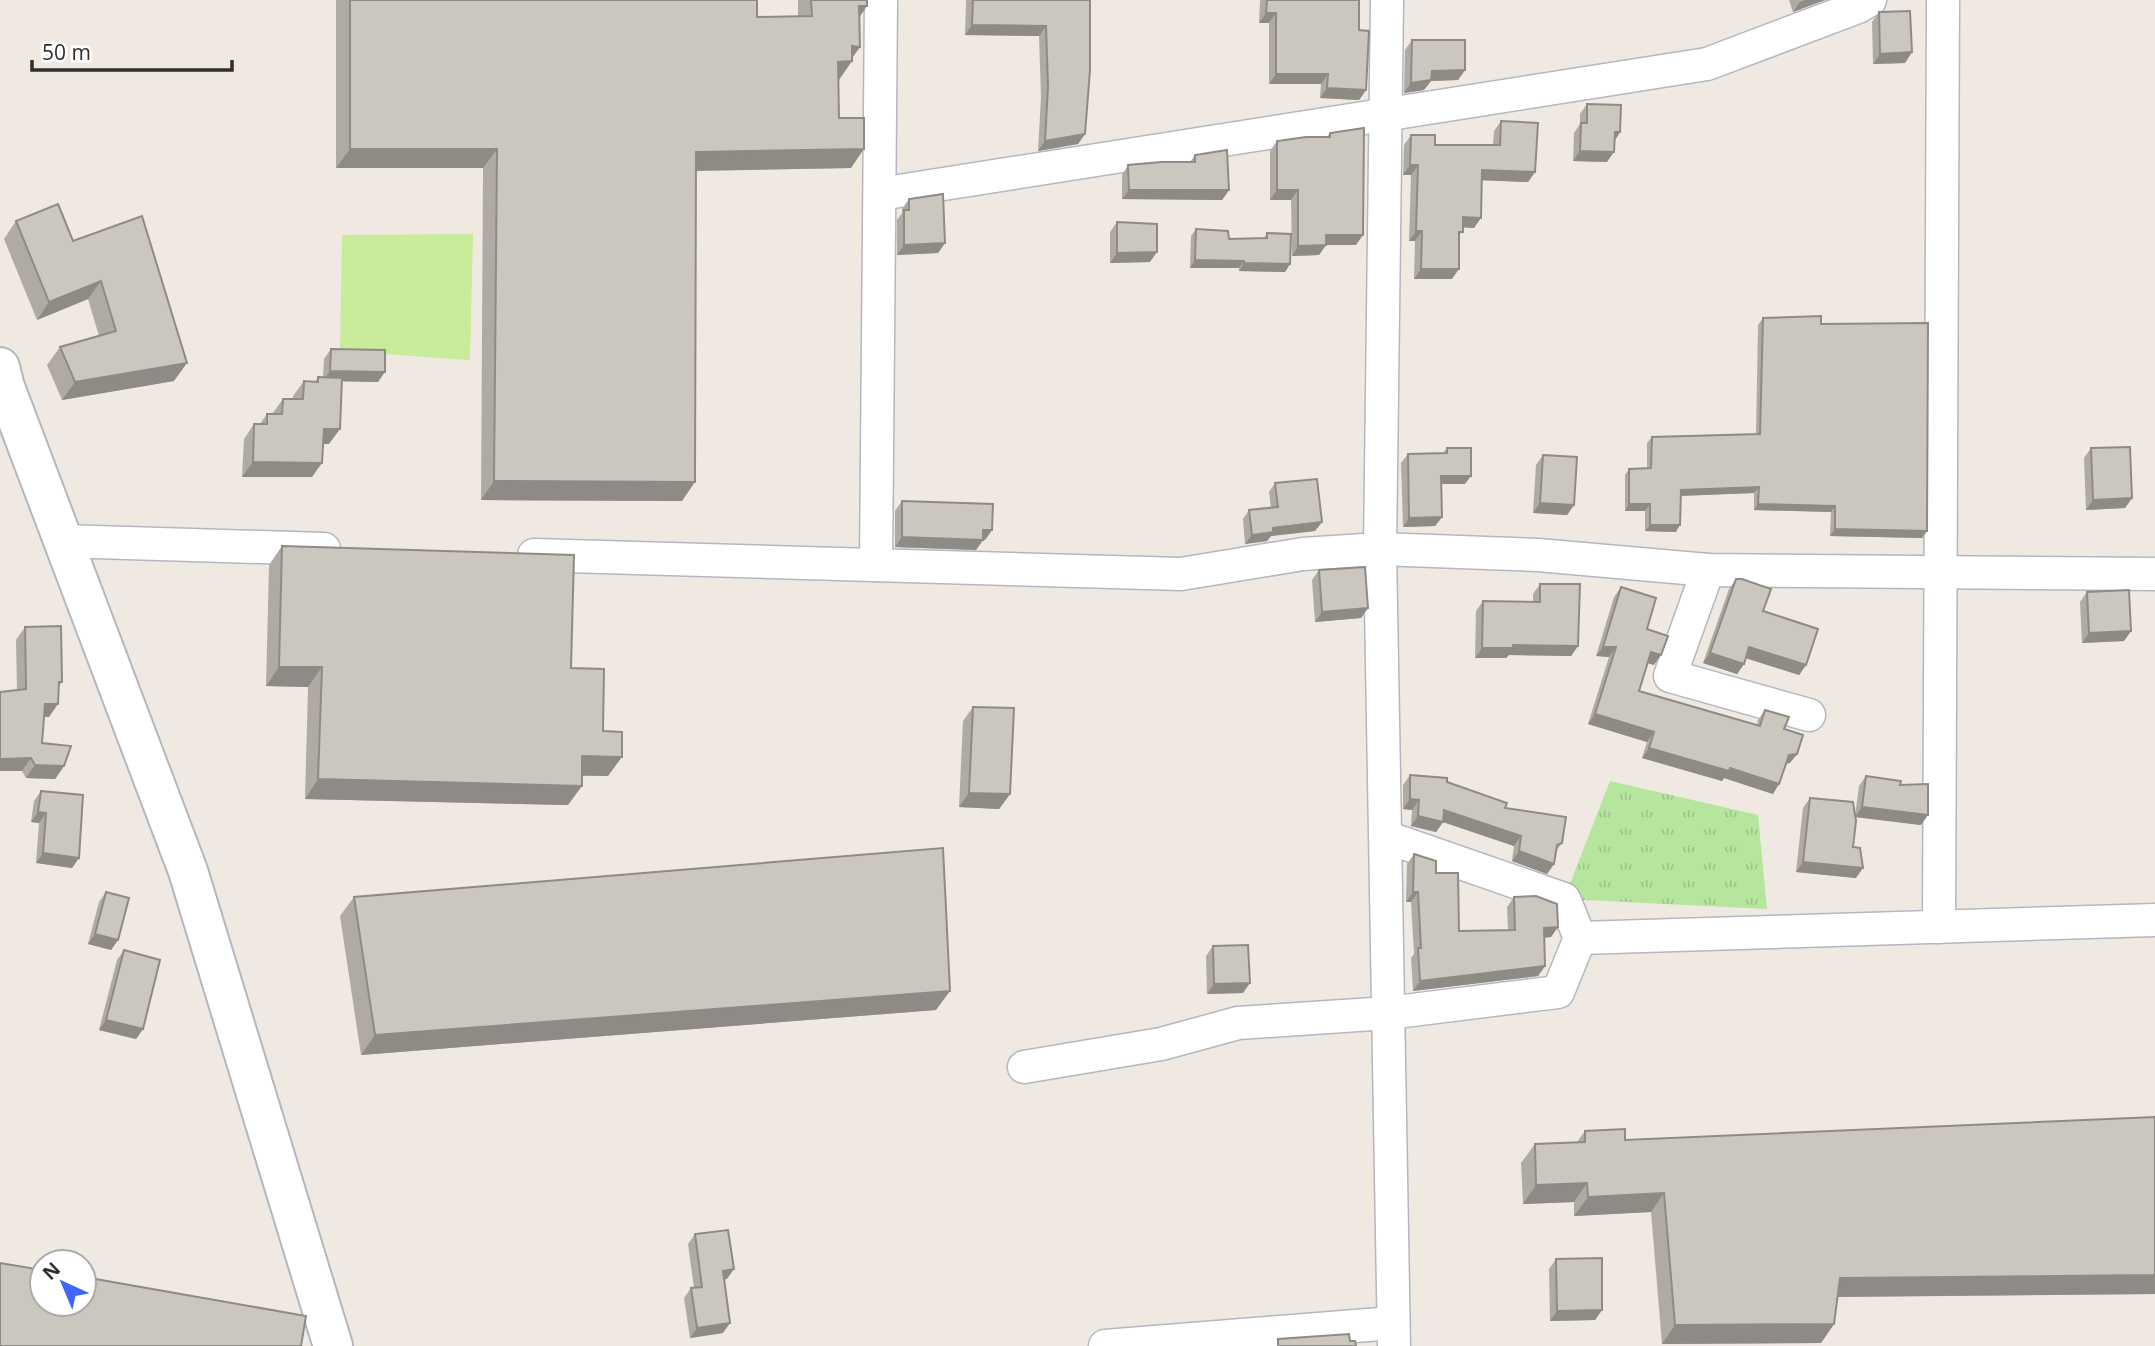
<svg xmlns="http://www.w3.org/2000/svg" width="2155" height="1346" viewBox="0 0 2155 1346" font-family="'Open Sans',sans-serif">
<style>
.park{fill:url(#park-tufts)}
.pitch{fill:#c9ec9a}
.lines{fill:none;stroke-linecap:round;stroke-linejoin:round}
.minor-casing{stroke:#b4b7c1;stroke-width:35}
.tertiary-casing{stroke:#b4b7c1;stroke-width:42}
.minor{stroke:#fff;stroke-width:32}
.tertiary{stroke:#fff;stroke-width:38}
.wall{fill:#afaba4}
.shaded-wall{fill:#8e8b86}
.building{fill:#cbc7bf;stroke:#8e8b86;stroke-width:2}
</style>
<defs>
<pattern id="park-tufts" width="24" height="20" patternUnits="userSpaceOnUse" patternTransform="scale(1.75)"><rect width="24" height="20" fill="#b6e59e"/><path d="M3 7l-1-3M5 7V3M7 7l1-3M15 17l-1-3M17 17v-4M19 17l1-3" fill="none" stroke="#9dc588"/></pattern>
</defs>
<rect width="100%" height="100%" fill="#efe9e1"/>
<!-- park -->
<path class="park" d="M 1610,781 L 1758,815 L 1767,909 L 1564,899 Z"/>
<!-- pitch -->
<path class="pitch" d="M 473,234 L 470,360 L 340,351 L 342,235 Z"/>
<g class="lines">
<!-- minor casing -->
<g class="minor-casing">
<g id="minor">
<path d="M 1387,0 L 1380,549 L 1394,1346"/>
<path d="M 880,194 L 1707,64 L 1858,7 L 1870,0"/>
<path d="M 63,541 L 324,549"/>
<path d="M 534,555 L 1181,574 L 1303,554 L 1380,549 L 1538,555 L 1708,570 L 2155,574"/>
<path d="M 876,565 L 881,0"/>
<path d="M 1708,570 L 1670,676 L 1809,715"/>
<path d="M 1386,837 L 1564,899 L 1580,938"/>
<path d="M 1939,927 L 1943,0"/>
<path d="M 1024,1067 L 1161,1044 L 1238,1023 L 1388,1013 L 1558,992 L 1580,938 L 2155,920"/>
<path d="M 1105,1346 L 1393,1323"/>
</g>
</g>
<!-- tertiary casing -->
<g class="tertiary-casing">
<path id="tertiary" d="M 0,367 L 5,387 L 188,871 L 333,1346"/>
</g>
<!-- minor -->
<use href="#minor" class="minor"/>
<!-- tertiary -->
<use href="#tertiary" class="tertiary"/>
</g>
<!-- wall -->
<g class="wall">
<path d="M 336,0 L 757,0 L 757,17 L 798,16 L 798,0 L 867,0 L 860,17 L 860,47 L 852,58 L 852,61 L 838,80 L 839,118 L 851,168 L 696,171 L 682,501 L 481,500 L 483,168 L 336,168 Z"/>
<path d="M 966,0 L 1090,0 L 1085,134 L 1078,144 L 1038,151 L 1041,97 L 1039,36 L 965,35 Z"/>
<path d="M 1260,0 L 1359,0 L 1359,30 L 1366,90 L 1359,100 L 1320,98 L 1321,84 L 1269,84 L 1269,23 L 1259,23 Z"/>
<path d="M 1789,0 L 1825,0 L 1793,12 Z"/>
<path d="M 1879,12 L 1912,52 L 1905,63 L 1873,64 L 1872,22 Z"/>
<path d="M 1412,40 L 1465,70 L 1458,80 L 1431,81 L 1424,90 L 1404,93 L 1405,50 Z"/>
<path d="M 1587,104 L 1620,132 L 1614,141 L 1607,162 L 1573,161 L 1574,133 L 1580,124 L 1580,114 Z"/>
<path d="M 1501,121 L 1535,172 L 1528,182 L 1482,180 L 1474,228 L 1463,227 L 1459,238 L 1452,279 L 1414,279 L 1415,241 L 1409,241 L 1411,175 L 1403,175 L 1404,145 L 1411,135 L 1435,145 L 1493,145 L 1494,131 Z"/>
<path d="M 1330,133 L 1356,245 L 1326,245 L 1319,255 L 1292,256 L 1291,200 L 1270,200 L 1270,151 L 1277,141 L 1327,137 Z"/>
<path d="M 1195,155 L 1229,190 L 1222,200 L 1122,199 L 1122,175 L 1128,165 L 1190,162 Z"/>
<path d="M 909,199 L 945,243 L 938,253 L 897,255 L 897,220 L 902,213 L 902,209 Z"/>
<path d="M 16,221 L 73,241 L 174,381 L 62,400 L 47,365 L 60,347 L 99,336 L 88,299 L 37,320 L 4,239 Z"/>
<path d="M 1117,222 L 1150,262 L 1110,263 L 1110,232 Z"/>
<path d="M 1196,229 L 1229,239 L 1264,238 L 1267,233 L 1290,264 L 1285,272 L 1239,271 L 1239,268 L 1190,268 L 1191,236 Z"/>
<path d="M 1763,318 L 1821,324 L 1927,531 L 1922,538 L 1830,536 L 1831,512 L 1754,510 L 1754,493 L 1681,496 L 1676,532 L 1645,531 L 1645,511 L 1625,511 L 1625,475 L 1629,469 L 1647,468 L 1647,443 L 1652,437 L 1756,434 L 1758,325 Z"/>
<path d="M 331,349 L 378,382 L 342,381 L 329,444 L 323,444 L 312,477 L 242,477 L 244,439 L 254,424 L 260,424 L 267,414 L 272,414 L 283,399 L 293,399 L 293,396 L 304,381 L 315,382 L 318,377 L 323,377 L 324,359 Z"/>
<path d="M 1447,448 L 1465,484 L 1441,484 L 1442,517 L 1435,526 L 1403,527 L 1401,463 L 1408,454 L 1443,453 Z"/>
<path d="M 2091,448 L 2132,498 L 2125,508 L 2086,510 L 2084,458 Z"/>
<path d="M 1543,455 L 1574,505 L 1567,515 L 1533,513 L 1536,465 Z"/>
<path d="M 1275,483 L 1322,522 L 1315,531 L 1271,536 L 1267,541 L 1245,544 L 1243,519 L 1249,510 L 1271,508 L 1269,492 Z"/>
<path d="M 902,501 L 992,530 L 985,540 L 983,540 L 976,550 L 895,547 L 895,511 Z"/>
<path d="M 282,546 L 571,668 L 603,731 L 608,776 L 582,776 L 568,805 L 305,799 L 308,687 L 266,686 L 269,565 Z"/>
<path d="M 1319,570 L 1368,608 L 1361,618 L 1315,622 L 1312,580 Z"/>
<path d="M 1736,579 L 1763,611 L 1806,665 L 1799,675 L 1746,658 L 1744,664 L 1737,674 L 1703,663 L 1729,589 Z"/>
<path d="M 1540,584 L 1578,646 L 1571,656 L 1509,655 L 1506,658 L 1475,658 L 1476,611 L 1483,601 L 1533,602 L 1533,594 Z"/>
<path d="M 1621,587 L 1647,629 L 1654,665 L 1648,663 L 1639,691 L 1757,725 L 1758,720 L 1765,710 L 1784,729 L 1790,763 L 1786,764 L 1773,794 L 1724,778 L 1722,781 L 1642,758 L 1647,742 L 1588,724 L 1609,657 L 1596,656 L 1614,597 Z"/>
<path d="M 2087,592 L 2131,631 L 2124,641 L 2082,643 L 2080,602 Z"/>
<path d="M 25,627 L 62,682 L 59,686 L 49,717 L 44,717 L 42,743 L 64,766 L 55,779 L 26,778 L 22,771 L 17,690 L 16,640 Z"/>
<path d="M 973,707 L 1010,794 L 999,809 L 959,807 L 963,721 Z"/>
<path d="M 1410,775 L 1447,782 L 1505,808 L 1562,843 L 1556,851 L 1554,864 L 1547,874 L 1512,861 L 1514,846 L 1443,822 L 1436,832 L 1411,826 L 1412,810 L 1403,809 L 1403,785 Z"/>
<path d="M 1866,776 L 1900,785 L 1921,825 L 1855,817 L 1853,847 L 1856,878 L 1796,872 L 1803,808 L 1810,798 L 1855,816 L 1859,786 Z"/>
<path d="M 41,791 L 79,858 L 72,868 L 36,863 L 39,823 L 31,822 L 34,801 Z"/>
<path d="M 1414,854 L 1436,873 L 1459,931 L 1508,930 L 1507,907 L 1514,897 L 1558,927 L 1551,937 L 1544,938 L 1545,966 L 1538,976 L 1413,991 L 1411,958 L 1414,954 L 1411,902 L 1406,902 L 1407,864 Z"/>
<path d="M 106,892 L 118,940 L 111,950 L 88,944 L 99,902 Z"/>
<path d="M 354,897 L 936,1010 L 361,1055 L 340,916 Z"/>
<path d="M 1213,946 L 1243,993 L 1207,994 L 1206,956 Z"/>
<path d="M 124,950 L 143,1029 L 136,1039 L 99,1030 L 117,960 Z"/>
<path d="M 2155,1117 L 2155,1294 L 1838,1297 L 1834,1324 L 1821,1343 L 1662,1344 L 1651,1212 L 1574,1216 L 1574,1202 L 1523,1204 L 1521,1163 L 1535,1144 L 1577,1142 L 1585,1131 L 1625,1140 Z"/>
<path d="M 695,1234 L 727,1279 L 724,1279 L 723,1333 L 690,1338 L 684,1298 L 691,1288 L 694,1288 L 688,1244 Z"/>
<path d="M 1556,1259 L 1602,1310 L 1595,1320 L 1550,1321 L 1549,1269 Z"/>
</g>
<!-- shaded-wall -->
<g class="shaded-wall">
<path d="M 1805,0 L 1825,0 L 1793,12 L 1800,2 Z"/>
<path d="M 859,6 L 867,6 L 854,25 Z"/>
<path d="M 1266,13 L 1276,13 L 1269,23 L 1259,23 Z"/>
<path d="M 972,25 L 1046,26 L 1039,36 L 965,35 Z"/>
<path d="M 852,46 L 860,47 L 850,61 L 852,61 L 839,80 L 825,81 L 838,62 Z"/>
<path d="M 1912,52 L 1905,63 L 1873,64 L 1880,54 Z"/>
<path d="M 1465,70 L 1458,80 L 1431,81 L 1424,90 L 1404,93 L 1411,83 L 1432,71 Z"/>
<path d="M 1276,74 L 1328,74 L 1321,84 L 1269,84 Z"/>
<path d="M 1327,88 L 1366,90 L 1359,100 L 1320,98 Z"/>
<path d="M 1615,132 L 1620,132 L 1614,142 Z"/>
<path d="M 1085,134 L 1078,144 L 1038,151 L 1045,141 Z"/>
<path d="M 350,149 L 497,149 L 483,168 L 336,168 Z"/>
<path d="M 864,149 L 851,168 L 683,171 L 696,152 Z"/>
<path d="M 1580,151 L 1614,152 L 1607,162 L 1573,161 Z"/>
<path d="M 1410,165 L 1418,165 L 1411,175 L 1403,175 Z"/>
<path d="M 1482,170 L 1535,172 L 1528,182 L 1475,180 Z"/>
<path d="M 1129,190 L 1229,190 L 1222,200 L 1122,199 Z"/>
<path d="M 1277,190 L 1298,190 L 1291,200 L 1270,200 Z"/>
<path d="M 1463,217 L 1481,218 L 1474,228 L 1456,227 Z"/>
<path d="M 1416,231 L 1422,231 L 1415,241 L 1409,241 Z"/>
<path d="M 1326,235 L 1363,235 L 1356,245 L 1326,245 L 1319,255 L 1292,256 L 1298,246 Z"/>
<path d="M 945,243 L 938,253 L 897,255 L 904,245 Z"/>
<path d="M 1157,252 L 1150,262 L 1110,263 L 1117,253 Z"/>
<path d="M 1195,260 L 1244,261 L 1239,268 L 1190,268 Z"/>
<path d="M 1244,263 L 1290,264 L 1285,272 L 1239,271 Z"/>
<path d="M 1421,269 L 1459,269 L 1452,279 L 1414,279 Z"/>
<path d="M 101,281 L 88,299 L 37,320 L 49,302 Z"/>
<path d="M 187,363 L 174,381 L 62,400 L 75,382 Z"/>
<path d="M 330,371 L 385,372 L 378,382 L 323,381 Z"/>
<path d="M 324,429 L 340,429 L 329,444 L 313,444 Z"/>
<path d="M 253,462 L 322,463 L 312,477 L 242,477 Z"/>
<path d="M 1441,476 L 1471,476 L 1465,484 L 1435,484 Z"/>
<path d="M 494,481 L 695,482 L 682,501 L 481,500 Z"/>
<path d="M 1759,487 L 1754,493 L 1676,496 L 1681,490 Z"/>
<path d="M 2132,498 L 2125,508 L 2086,510 L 2093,500 Z"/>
<path d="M 1540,503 L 1574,505 L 1567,515 L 1533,513 Z"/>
<path d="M 1629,504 L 1650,504 L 1645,511 L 1625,511 Z"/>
<path d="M 1758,504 L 1835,506 L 1831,512 L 1754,510 Z"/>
<path d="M 1442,517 L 1435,526 L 1403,527 L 1409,518 Z"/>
<path d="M 1322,522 L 1315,531 L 1271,536 L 1267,541 L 1245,544 L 1252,535 L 1273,528 Z"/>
<path d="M 1650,525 L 1680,525 L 1676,532 L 1645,531 Z"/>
<path d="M 1835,529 L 1927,531 L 1922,538 L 1830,536 Z"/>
<path d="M 983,530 L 992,530 L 985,540 L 983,540 L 976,550 L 895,547 L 902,537 Z"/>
<path d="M 1368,608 L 1361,618 L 1315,622 L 1322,612 Z"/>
<path d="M 2131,631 L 2124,641 L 2082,643 L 2089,633 Z"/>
<path d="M 1513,645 L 1578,646 L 1571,656 L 1509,655 L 1506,658 L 1475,658 L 1482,648 Z"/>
<path d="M 1603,647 L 1616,647 L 1609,657 L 1596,656 Z"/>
<path d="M 1749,647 L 1806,665 L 1799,675 L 1742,657 Z"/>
<path d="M 1651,652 L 1661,655 L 1654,665 L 1644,662 Z"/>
<path d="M 1710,653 L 1744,664 L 1737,674 L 1703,663 Z"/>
<path d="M 279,667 L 322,667 L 308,687 L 266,686 Z"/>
<path d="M 45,704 L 58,704 L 49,717 L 36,716 Z"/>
<path d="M 1595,714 L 1654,732 L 1647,742 L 1588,724 Z"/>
<path d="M 1649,748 L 1730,768 L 1779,784 L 1773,794 L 1724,778 L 1722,781 L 1642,758 Z"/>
<path d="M 1797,754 L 1790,763 L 1782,764 L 1789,755 Z"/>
<path d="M 582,756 L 622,757 L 608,776 L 569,775 Z"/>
<path d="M 31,758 L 22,771 L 0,771 L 0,759 Z"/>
<path d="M 35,765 L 64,766 L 55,779 L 26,778 Z"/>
<path d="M 318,779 L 582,786 L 568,805 L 305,799 Z"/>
<path d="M 969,793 L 1010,794 L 999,809 L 959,807 Z"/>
<path d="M 1410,799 L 1419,800 L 1412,810 L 1403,809 Z"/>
<path d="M 1862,807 L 1928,815 L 1921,825 L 1855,817 Z"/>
<path d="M 1444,810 L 1521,836 L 1514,846 L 1437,820 Z"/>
<path d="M 38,812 L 46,813 L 39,823 L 31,822 Z"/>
<path d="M 1418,816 L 1443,822 L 1436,832 L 1411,826 Z"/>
<path d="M 1519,851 L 1554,864 L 1547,874 L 1512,861 Z"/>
<path d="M 43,853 L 79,858 L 72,868 L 36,863 Z"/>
<path d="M 1803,862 L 1863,868 L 1856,878 L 1796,872 Z"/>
<path d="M 1413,892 L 1418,892 L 1411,902 L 1406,902 Z"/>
<path d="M 1558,927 L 1551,937 L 1537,938 L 1544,928 Z"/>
<path d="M 95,934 L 118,940 L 111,950 L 88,944 Z"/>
<path d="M 1545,966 L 1538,976 L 1413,991 L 1420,981 Z"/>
<path d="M 1250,983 L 1243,993 L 1207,994 L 1214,984 Z"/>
<path d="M 950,991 L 936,1010 L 361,1055 L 375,1035 Z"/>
<path d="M 106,1020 L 143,1029 L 136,1039 L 99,1030 Z"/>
<path d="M 1587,1183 L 1574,1202 L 1523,1204 L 1536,1185 Z"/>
<path d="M 1664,1193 L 1651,1212 L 1574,1216 L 1588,1197 Z"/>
<path d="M 734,1269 L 727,1279 L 716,1281 L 723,1271 Z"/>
<path d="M 2155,1275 L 2155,1294 L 1826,1297 L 1840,1278 Z"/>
<path d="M 1602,1310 L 1595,1320 L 1550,1321 L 1557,1311 Z"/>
<path d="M 730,1323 L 723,1333 L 690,1338 L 697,1328 Z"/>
<path d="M 1834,1324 L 1821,1343 L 1662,1344 L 1675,1325 Z"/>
</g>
<!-- building -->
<g class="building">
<path d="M 350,0 L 757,0 L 757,17 L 812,16 L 811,0 L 867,0 L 867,6 L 859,6 L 860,47 L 852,46 L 852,61 L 838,62 L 839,118 L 864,118 L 864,149 L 696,152 L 695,482 L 494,481 L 497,149 L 350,149 Z"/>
<path d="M 973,0 L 1090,0 L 1090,70 L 1085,134 L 1045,141 L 1048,87 L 1046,26 L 972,25 Z"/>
<path d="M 1267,0 L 1359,0 L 1359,30 L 1369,31 L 1366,90 L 1327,88 L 1328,74 L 1276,74 L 1276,13 L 1266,13 Z"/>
<path d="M 1910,11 L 1912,52 L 1880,54 L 1879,12 Z"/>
<path d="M 1412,40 L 1465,40 L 1465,70 L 1432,71 L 1431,80 L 1411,83 Z"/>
<path d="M 1587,104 L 1621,105 L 1620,132 L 1615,132 L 1614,152 L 1580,151 L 1581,123 L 1587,123 Z"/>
<path d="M 1501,121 L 1538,123 L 1535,172 L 1482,170 L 1481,218 L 1463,217 L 1463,232 L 1459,232 L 1459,269 L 1421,269 L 1422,231 L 1416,231 L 1418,165 L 1410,165 L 1411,135 L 1435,135 L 1435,145 L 1500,145 Z"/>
<path d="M 1364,128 L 1363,235 L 1326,235 L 1326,245 L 1298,246 L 1298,190 L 1277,190 L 1277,141 L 1306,137 L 1330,137 L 1330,133 Z"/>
<path d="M 1227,150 L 1229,190 L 1129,190 L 1128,165 L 1161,162 L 1195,162 L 1195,155 Z"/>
<path d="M 943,194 L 945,243 L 904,245 L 904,210 L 909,210 L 909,199 Z"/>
<path d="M 58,204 L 73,241 L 142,216 L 187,363 L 75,382 L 60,347 L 116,331 L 101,281 L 49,302 L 16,221 Z"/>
<path d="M 1117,222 L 1157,224 L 1157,252 L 1117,253 Z"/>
<path d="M 1196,229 L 1228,231 L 1229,239 L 1267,238 L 1267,233 L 1291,234 L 1290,264 L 1244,263 L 1244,261 L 1195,260 Z"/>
<path d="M 1821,316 L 1821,324 L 1928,323 L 1927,531 L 1835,529 L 1835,506 L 1758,504 L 1759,487 L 1681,490 L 1680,525 L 1650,525 L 1650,504 L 1629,504 L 1629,469 L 1651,468 L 1652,437 L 1760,434 L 1763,318 Z"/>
<path d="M 331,349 L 385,350 L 385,372 L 330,371 Z"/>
<path d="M 318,377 L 342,378 L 340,429 L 324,429 L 322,463 L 253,462 L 254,424 L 267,424 L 267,414 L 282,414 L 283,399 L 303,399 L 304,381 L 318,382 Z"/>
<path d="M 2130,447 L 2132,498 L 2093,500 L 2091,448 Z"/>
<path d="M 1447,448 L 1471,448 L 1471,476 L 1441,476 L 1442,517 L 1409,518 L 1408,454 L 1447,453 Z"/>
<path d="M 1543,455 L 1577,457 L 1574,505 L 1540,503 Z"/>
<path d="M 1317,479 L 1322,522 L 1273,528 L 1273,532 L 1252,535 L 1249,510 L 1278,507 L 1275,483 Z"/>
<path d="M 902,501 L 993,504 L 992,530 L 983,530 L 983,540 L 902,537 Z"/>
<path d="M 282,546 L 574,555 L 571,668 L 604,669 L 603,731 L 622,732 L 622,757 L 582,756 L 582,786 L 318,779 L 322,667 L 279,667 Z"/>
<path d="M 1365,567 L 1368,608 L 1322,612 L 1319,570 Z"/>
<path d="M 1736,579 L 1742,579 L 1771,589 L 1763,611 L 1818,629 L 1806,665 L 1749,647 L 1744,664 L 1710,653 Z"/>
<path d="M 1540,584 L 1580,584 L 1578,646 L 1513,645 L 1513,648 L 1482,648 L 1483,601 L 1540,602 Z"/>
<path d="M 1621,587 L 1656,598 L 1647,629 L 1668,636 L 1661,655 L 1651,652 L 1639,691 L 1760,726 L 1765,710 L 1789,717 L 1784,729 L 1803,735 L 1797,754 L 1789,755 L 1779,784 L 1730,768 L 1729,771 L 1649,748 L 1654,732 L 1595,714 L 1616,647 L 1603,647 Z"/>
<path d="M 2129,590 L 2131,631 L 2089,633 L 2087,592 Z"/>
<path d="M 61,626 L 62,682 L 59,682 L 58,704 L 45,704 L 42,743 L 71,746 L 64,766 L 35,765 L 31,758 L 0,759 L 0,692 L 26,689 L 25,627 Z"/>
<path d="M 973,707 L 1014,708 L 1010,794 L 969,793 Z"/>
<path d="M 1410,775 L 1447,778 L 1447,782 L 1507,803 L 1505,808 L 1566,817 L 1562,843 L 1557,845 L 1554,864 L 1519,851 L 1521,836 L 1444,810 L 1443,822 L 1418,816 L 1419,800 L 1410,799 Z"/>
<path d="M 1866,776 L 1901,781 L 1900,785 L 1928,784 L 1928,815 L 1862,807 Z"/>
<path d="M 41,791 L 83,795 L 79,858 L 43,853 L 46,813 L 38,812 Z"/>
<path d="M 1810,798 L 1853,802 L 1856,821 L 1853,847 L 1860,848 L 1863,868 L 1803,862 Z"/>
<path d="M 943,848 L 950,991 L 375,1035 L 354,897 Z"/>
<path d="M 1414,854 L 1436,861 L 1436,873 L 1458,873 L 1459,931 L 1515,930 L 1514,897 L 1536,896 L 1557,904 L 1558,927 L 1544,928 L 1545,966 L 1420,981 L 1418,948 L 1421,948 L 1418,892 L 1413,892 Z"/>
<path d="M 106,892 L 129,898 L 118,940 L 95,934 Z"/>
<path d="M 1248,945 L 1250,983 L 1214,984 L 1213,946 Z"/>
<path d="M 124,950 L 160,960 L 143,1029 L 106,1020 Z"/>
<path d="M 2155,1117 L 2155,1275 L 1840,1278 L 1834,1324 L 1675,1325 L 1664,1193 L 1588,1197 L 1587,1183 L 1536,1185 L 1535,1144 L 1585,1142 L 1585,1131 L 1625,1129 L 1625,1140 Z"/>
<path d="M 728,1230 L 734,1269 L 723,1271 L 730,1323 L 697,1328 L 691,1288 L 702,1287 L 695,1234 Z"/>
<path d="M 1602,1258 L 1602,1310 L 1557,1311 L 1556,1259 Z"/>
<path d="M 0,1263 L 42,1270 L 42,1304 L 84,1304 L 84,1277 L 306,1316 L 301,1346 L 0,1346 Z"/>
<path d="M 1349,1334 L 1350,1341 L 1355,1341 L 1356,1346 L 1278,1346 L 1278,1339 Z"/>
</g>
<!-- north arrow -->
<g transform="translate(63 1283) rotate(316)"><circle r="33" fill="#ffffff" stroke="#ababab" stroke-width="2"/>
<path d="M0-5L12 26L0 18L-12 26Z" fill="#4264fb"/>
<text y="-10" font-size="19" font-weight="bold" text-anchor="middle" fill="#2e2e2e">N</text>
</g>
<!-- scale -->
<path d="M32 60v10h200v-10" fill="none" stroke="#2e2e2e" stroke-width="3.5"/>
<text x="42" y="60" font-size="21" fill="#2e2e2e" stroke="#ffffff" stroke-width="5" paint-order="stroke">50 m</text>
</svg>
